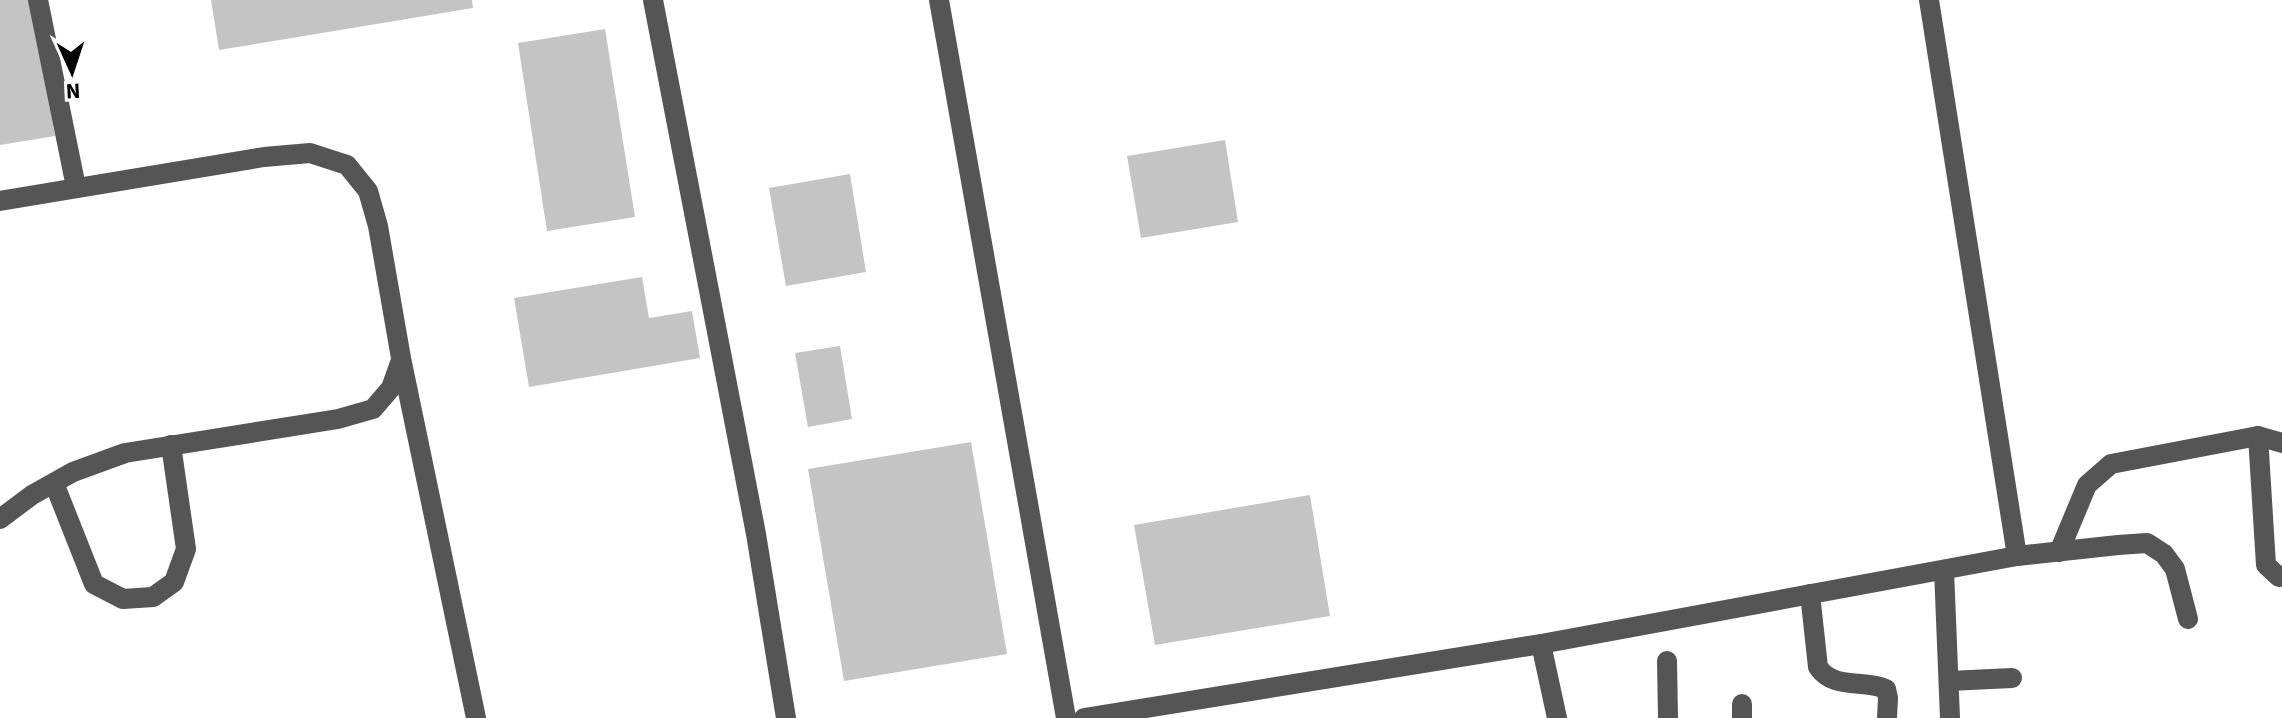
<svg xmlns="http://www.w3.org/2000/svg" width="2282" height="718" viewBox="0 0 2282 718" font-family="'Source Sans 3',sans-serif">
<style>
.building{fill:#c4c4c4}
.lines{fill:none;stroke-linecap:round;stroke-linejoin:round}
.minor{stroke:#555;stroke-width:20}
</style>
<rect width="100%" height="100%" fill="#fff"/>
<!-- building -->
<g class="building">
<path d="M 0,0 L 33,0 L 55,136 L 0,145 Z"/>
<path d="M 211,0 L 472,0 L 473,8 L 219,50 Z"/>
<path d="M 605,29 L 635,217 L 547,231 L 518,43 Z"/>
<path d="M 1225,140 L 1238,222 L 1141,238 L 1127,156 Z"/>
<path d="M 850,174 L 866,272 L 786,286 L 769,188 Z"/>
<path d="M 642,277 L 649,318 L 692,311 L 700,358 L 529,387 L 514,298 Z"/>
<path d="M 840,346 L 852,419 L 808,427 L 795,353 Z"/>
<path d="M 971,442 L 1007,654 L 844,681 L 808,469 Z"/>
<path d="M 1310,495 L 1330,616 L 1155,645 L 1134,525 Z"/>
</g>
<g class="lines">
<!-- minor -->
<g class="minor">
<path d="M 38,0 L 76,187"/>
<path d="M 653,0 L 756,534 L 786,718"/>
<path d="M 939,0 L 1066,718"/>
<path d="M 1929,0 L 2017,556"/>
<path d="M 0,201 L 264,157 L 310,153 L 347,165 L 368,191 L 378,226 L 401,358 L 476,718"/>
<path d="M 2258,436 L 2266,565 L 2279,577 L 2282,576"/>
<path d="M 54,483 L 94,584 L 123,599 L 153,597 L 174,582 L 186,549 L 171,445"/>
<path d="M 0,519 L 32,495 L 73,472 L 125,453 L 338,419 L 373,409 L 391,388 L 401,360"/>
<path d="M 2059,552 L 2087,485 L 2111,464 L 2258,436 L 2282,443"/>
<path d="M 1944,570 L 1950,718"/>
<path d="M 1810,594 L 1818,667 C 1833,690 1864,679 1886,689 L 1888,698 L 1887,718"/>
<path d="M 1541,644 L 1557,718"/>
<path d="M 1667,661 L 1668,718"/>
<path d="M 1949,681 L 2012,678"/>
<path d="M 1084,718 L 1541,644 L 2017,556 L 2118,545 L 2147,543 L 2164,554 L 2175,569 L 2188,619"/>
<path d="M 1742,718 L 1742,704"/>
</g>
</g>
<!-- north arrow -->
<g transform="translate(72 72) rotate(177)" stroke="#ffffff" stroke-width="6" paint-order="stroke">
<path d="M0-6L14 30L0 20L-14 30Z" fill="#000000"/>
<text y="-12" font-size="22" font-weight="bold" text-anchor="middle" fill="#000000">N</text>
</g>
</svg>
